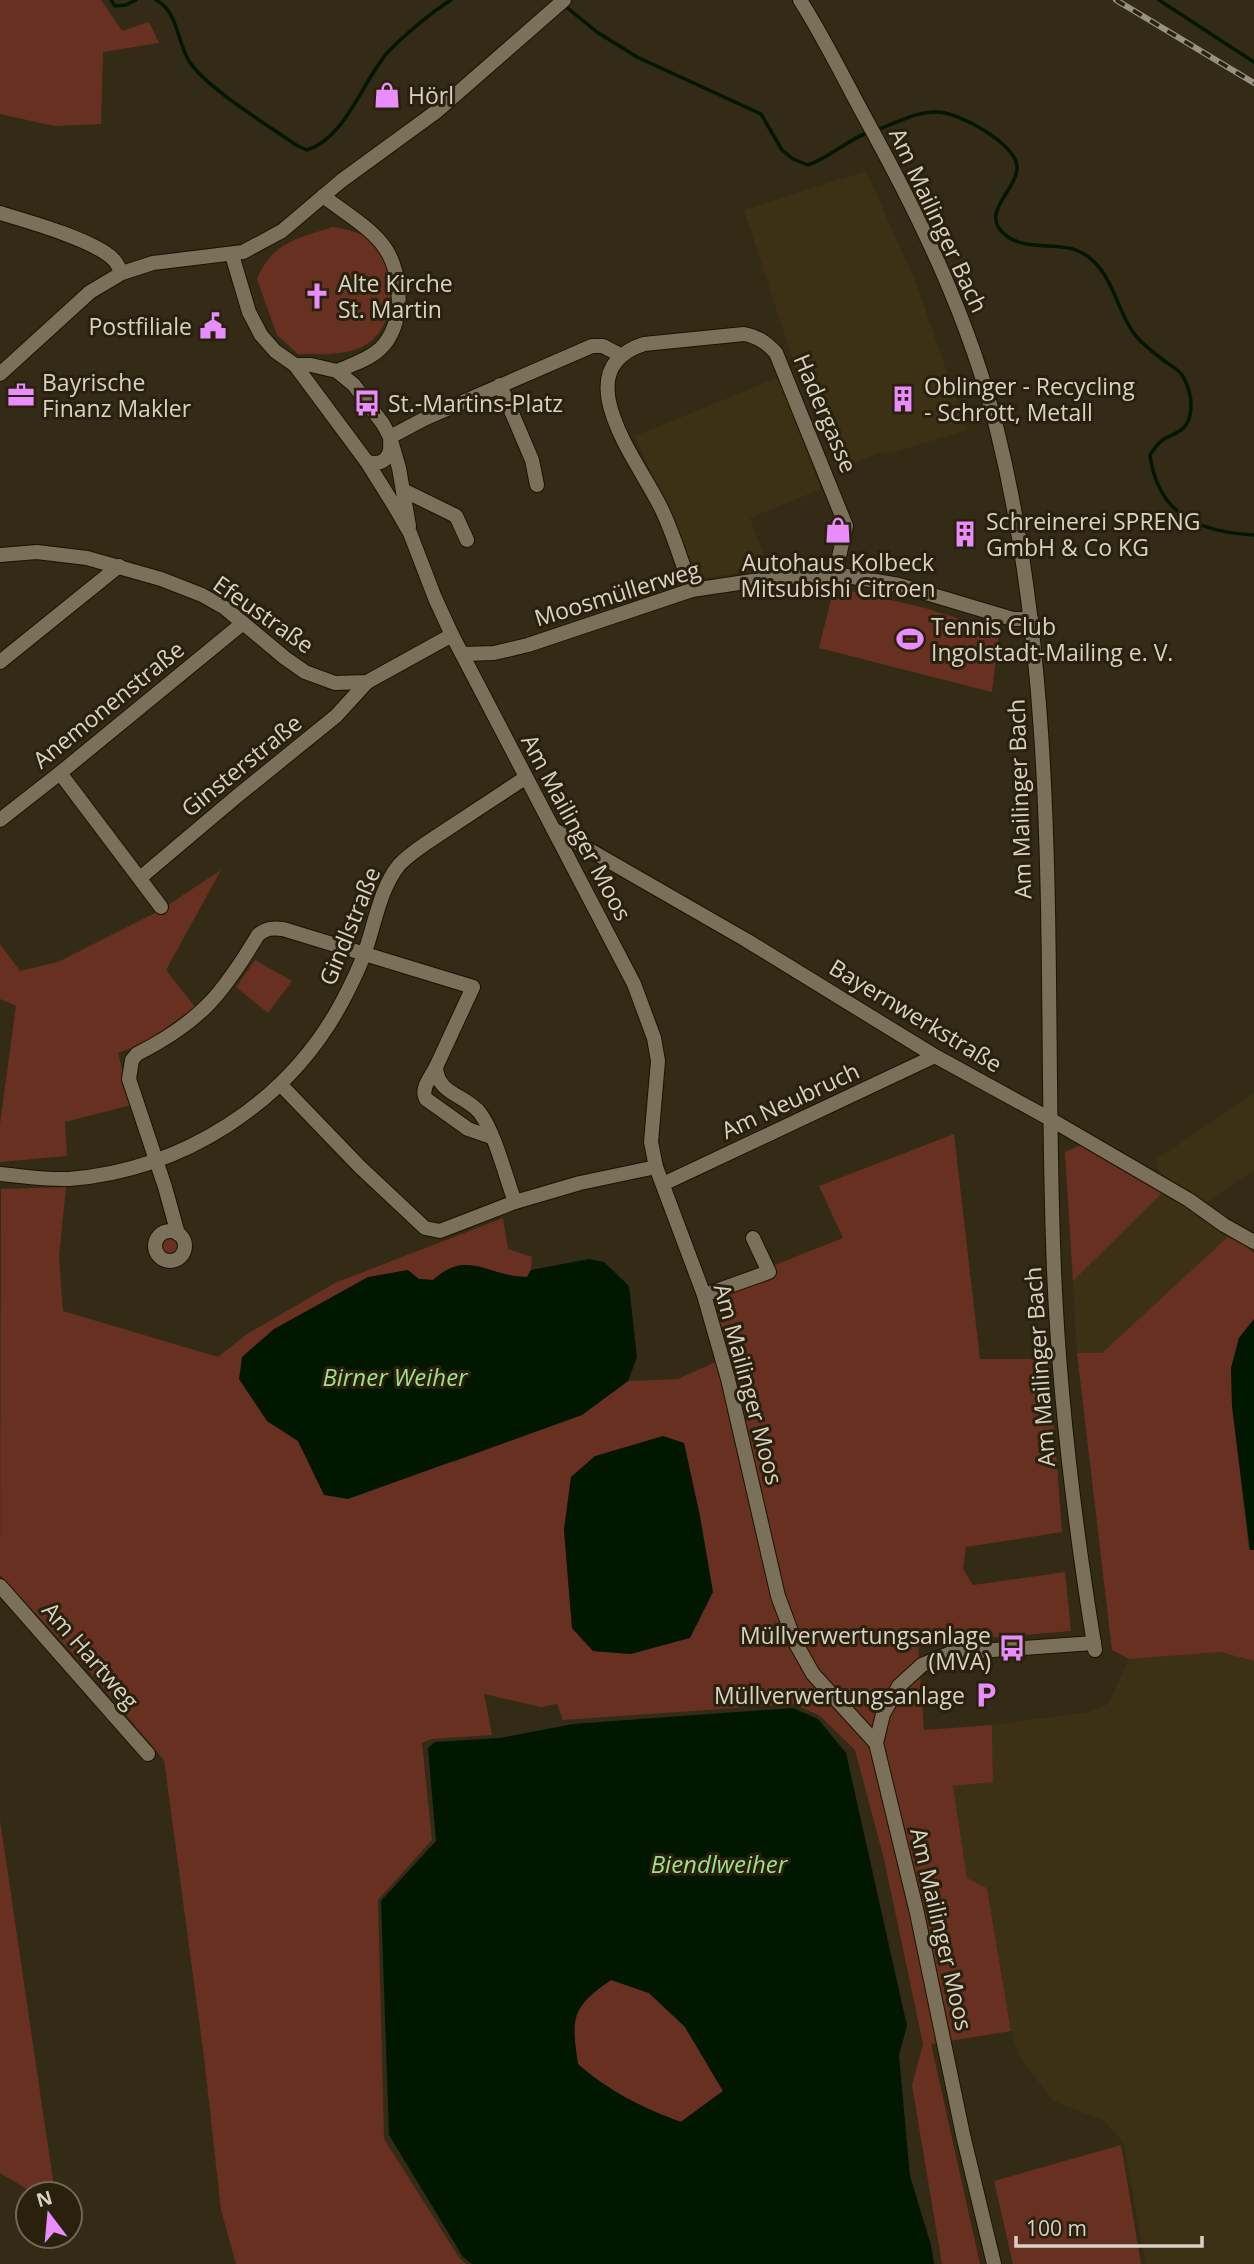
<svg xmlns="http://www.w3.org/2000/svg" width="1254" height="2264" viewBox="0 0 1254 2264" font-family="'Open Sans',sans-serif">
<style>
.built{fill:#3c3115}
.green{fill:#683021;fill-rule:evenodd}
.water{fill:#021700;fill-rule:evenodd}
.lines{fill:none;stroke-linecap:round;stroke-linejoin:round}
.stream{stroke:#021700;stroke-width:3.5}
.minor-casing{stroke:#1b1301;stroke-width:16}
.minor{stroke:#7b715a;stroke-width:14}
.rail-casing{stroke:#989282;stroke-width:6}
.rail{stroke:#29210c;stroke-width:3.5;stroke-dasharray:10;stroke-linecap:butt}
.labels{text-anchor:middle;dominant-baseline:central;stroke-width:6;stroke-linejoin:round;paint-order:stroke}
.poi-label{font-size:23px;fill:#d7d2c5;stroke:#29210c;text-anchor:start}
.street-label{font-size:23px;fill:#d7d2c5;stroke:#29210c}
.water-label{font-size:24px;font-style:italic;fill:#9fe189;stroke:#29210c}
</style>
<rect width="100%" height="100%" fill="#332b16"/>
<!-- built -->
<g class="built">
<path d="M 866,171 L 916,283 L 967,430 L 891,453 L 879,453 L 837,470 L 796,369 L 744,210 Z"/>
<path d="M 779,377 L 821,489 L 750,518 L 768,567 L 697,580 L 635,436 Z"/>
<path d="M 1254,1093 L 1254,1170 L 1207,1202 L 1231,1234 L 1102,1353 L 1077,1353 L 1073,1281 L 1163,1192 L 1156,1160 Z"/>
<path d="M 1220,1652 L 1254,1661 L 1254,2264 L 1146,2264 L 1123,2142 L 1103,2120 L 1053,2101 L 1019,2056 L 1011,2031 L 987,1888 L 967,1878 L 953,1786 L 993,1782 L 992,1725 L 1089,1712 L 1108,1704 L 1129,1659 Z"/>
</g>
<!-- green -->
<g class="green">
<path d="M 0,0 L 101,0 L 122,31 L 149,22 L 159,43 L 103,52 L 101,124 L 54,126 L 0,114 Z"/>
<path d="M 333,227 C 347,229 368,234 377,246 C 400,274 397,329 362,347 C 342,356 319,354 298,354 L 277,335 L 257,279 C 272,242 299,238 333,227 Z"/>
<path d="M 834,587 L 925,608 L 999,631 L 992,692 L 819,648 Z"/>
<path d="M 221,870 L 166,970 L 195,1007 L 145,1043 L 118,1053 L 131,1105 L 65,1122 L 67,1156 L 0,1162 L 0,1124 L 16,1006 L 0,999 L 0,944 L 20,971 L 58,962 L 159,911 Z"/>
<path d="M 255,960 L 292,981 L 268,1013 L 236,987 Z"/>
<path d="M 954,1134 L 980,1359 L 1049,1359 L 1062,1532 L 966,1547 L 963,1569 L 973,1585 L 1065,1572 L 1071,1631 L 918,1644 L 924,1730 L 992,1725 L 993,1782 L 953,1786 L 967,1878 L 987,1888 L 1011,2031 L 931,2044 L 980,2264 L 942,2264 L 912,2085 L 923,2044 L 884,1859 L 855,1750 L 820,1716 L 794,1704 L 563,1720 L 557,1704 L 541,1707 L 484,1694 L 492,1735 L 431,1739 L 422,1743 L 432,1840 L 378,1900 L 384,2139 L 460,2259 L 466,2264 L 236,2264 L 221,2210 L 204,2057 L 164,1760 L 89,1671 L 0,1575 L 1,1189 L 66,1187 L 59,1257 L 63,1311 L 218,1357 L 247,1334 L 335,1283 L 503,1218 L 508,1249 L 532,1257 L 531,1270 L 527,1277 C 489,1277 467,1249 433,1280 L 419,1279 L 267,1421 L 298,1441 L 324,1494 L 456,1461 L 582,1415 L 628,1381 L 678,1379 L 729,1356 L 709,1291 L 843,1238 L 819,1186 ZM 571,1477 L 631,1654 L 593,1651 L 572,1628 L 564,1530 Z"/>
<path d="M 1081,1145 L 1163,1192 L 1073,1281 L 1065,1152 Z"/>
<circle cx="170" cy="1246" r="12"/>
<path d="M 1231,1234 L 1254,1253 L 1254,1319 L 1239,1338 L 1231,1368 L 1232,1406 L 1249,1549 L 1254,1550 L 1254,1661 L 1220,1652 L 1129,1659 L 1112,1650 L 1077,1353 L 1102,1353 Z"/>
<path d="M 0,1820 L 55,2194 L 35,2194 L 0,2173 Z"/>
<path d="M 611,1980 L 649,1993 L 685,2027 L 723,2091 L 680,2122 C 640,2106 611,2093 578,2064 C 571,2018 571,2008 611,1980 Z"/>
<path d="M 1121,2145 L 1141,2264 L 1013,2264 L 994,2181 Z"/>
</g>
<!-- water -->
<g class="water">
<path d="M 589,1259 L 604,1262 L 629,1286 L 637,1357 L 628,1381 L 582,1415 L 348,1499 L 324,1495 L 298,1441 L 267,1421 L 239,1379 L 242,1357 L 274,1329 L 368,1277 L 408,1270 L 419,1279 L 433,1280 C 468,1248 488,1277 527,1277 L 531,1270 Z"/>
<path d="M 1254,1319 L 1254,1550 L 1250,1550 L 1232,1406 L 1231,1368 L 1239,1338 Z"/>
<path d="M 663,1436 L 684,1443 L 700,1516 L 713,1592 L 690,1638 L 631,1654 L 593,1651 L 572,1628 L 564,1530 L 571,1477 L 595,1456 Z"/>
<path d="M 793,1708 L 818,1719 L 846,1753 L 907,2026 L 899,2055 L 910,2176 L 931,2245 L 934,2264 L 472,2264 L 463,2257 L 389,2135 L 381,1901 L 436,1841 L 428,1748 L 435,1742 L 500,1738 L 573,1724 ZM 611,1980 L 649,1993 L 685,2027 L 723,2091 L 681,2122 C 642,2108 609,2091 578,2064 C 571,2018 571,2007 611,1980 Z"/>
</g>
<g class="lines">
<!-- stream -->
<g class="stream">
<path d="M 111,0 L 115,6 L 126,5 L 136,0"/>
<path d="M 156,0 C 178,11 177,42 189,61 C 205,87 269,126 296,145 L 307,150 C 345,139 363,80 388,52 C 402,37 433,11 451,0"/>
<path d="M 1159,0 L 1254,62"/>
<path d="M 565,6 L 597,32 L 637,57 L 761,114 L 782,150 L 793,159 L 808,165 C 831,157 847,140 869,132"/>
<path d="M 876,130 C 895,124 916,111 937,112 C 958,112 1015,143 1017,166 C 1019,190 975,214 1008,237 C 1030,252 1062,240 1084,254 C 1111,270 1115,304 1131,329 C 1138,341 1154,353 1166,362 C 1171,366 1178,369 1182,375 C 1189,386 1193,401 1190,415 C 1186,434 1171,433 1160,442 C 1156,446 1153,451 1150,455 C 1158,515 1199,532 1254,535"/>
</g>
<!-- minor casing -->
<g class="minor-casing">
<g id="minor">
<path d="M 800,0 C 823,36 842,75 862,112 C 919,215 970,319 998,434 C 1062,697 1044,973 1053,1242 C 1057,1379 1073,1515 1095,1650"/>
<path d="M 323,196 C 341,210 373,229 385,248 C 403,274 405,325 380,349 C 368,360 351,365 337,371"/>
<path d="M 0,213 C 27,221 94,240 113,259 C 117,262 119,269 122,273"/>
<path d="M 232,255 L 249,312 L 261,335 L 275,351 L 295,365 L 367,462 L 395,507 L 410,533 L 435,598 L 452,635 L 634,984 L 654,1038 L 658,1061 L 651,1142 L 656,1167 L 704,1295 L 728,1379 L 778,1596 L 795,1642 L 813,1674 L 876,1743 L 917,1913 L 963,2135 L 994,2264"/>
<path d="M 295,365 L 311,365 L 337,371 L 354,385 L 383,424 L 390,437 L 399,468 L 409,526"/>
<path d="M 0,374 L 90,292 L 122,273 L 153,263 L 243,252 L 282,231 L 341,181 L 437,111 L 564,0"/>
<path d="M 500,385 L 532,460 L 537,485"/>
<path d="M 390,437 L 426,418 L 592,346 L 603,346 L 620,355"/>
<path d="M 367,462 C 382,466 392,458 390,442"/>
<path d="M 403,490 L 456,516 L 467,540"/>
<path d="M 0,555 L 37,552 L 87,558 L 161,579 L 202,595 L 225,608 L 285,658 L 305,672 L 335,683 L 367,682 L 452,635"/>
<path d="M 692,590 C 682,564 674,535 662,510 C 641,464 562,371 644,344 L 744,334 C 758,337 766,342 776,353 L 846,526 L 835,574"/>
<path d="M 463,654 L 494,653 L 528,645 L 692,590 L 759,580 L 835,574 L 899,585 L 1013,619 L 1031,619"/>
<path d="M 0,662 L 119,566"/>
<path d="M 60,773 L 161,907"/>
<path d="M 0,820 L 60,773 L 243,623"/>
<path d="M 553,829 L 746,940 L 935,1056 L 1050,1119 L 1189,1200 L 1224,1225 L 1254,1242"/>
<path d="M 140,878 L 236,797 L 336,716 L 367,682"/>
<path d="M 436,1067 C 431,1077 420,1089 426,1099 L 468,1129 L 491,1137"/>
<path d="M 281,1085 L 360,1167 L 425,1228 L 440,1231 L 515,1202 L 580,1183 L 656,1167"/>
<path d="M 0,1174 C 22,1176 46,1180 69,1179 C 183,1170 288,1103 342,1002 C 351,985 360,967 366,949 C 375,922 381,887 399,865 C 412,851 430,841 446,830 C 472,813 499,795 525,778"/>
<path d="M 663,1184 L 935,1056"/>
<circle cx="170" cy="1246" r="15"/>
<path d="M 178,1234 L 165,1187 L 129,1079 L 132,1060 L 137,1054 C 200,1022 222,995 258,935 C 266,928 272,928 283,929 L 473,987 L 436,1067 C 437,1095 467,1095 480,1113 C 495,1133 506,1178 515,1202"/>
<path d="M 704,1295 L 769,1272 L 753,1238"/>
<path d="M 0,1586 L 148,1754"/>
<path d="M 876,1743 L 883,1714 L 899,1686 L 922,1665 L 951,1653 L 1094,1643"/>
</g>
</g>
<!-- minor -->
<use href="#minor" class="minor"/>
<!-- rail casing -->
<g class="rail-casing">
<path id="rail" d="M 1116,0 L 1254,83"/>
</g>
<!-- rail -->
<use href="#rail" class="rail"/>
</g>
<!-- icons -->
<defs>
<g id="shop-bare" transform="scale(2.1)"><path d="M-5-2.5h2.3a2.7 3.5 0 0 1 5.4 0H5L5.5 6h-11ZM-1.5-2.5h3a1.5 2.3 0 0 0-3 0Z" fill="#e98dfe" stroke="#29210c" stroke-width="2.5" paint-order="stroke"/></g>
<g id="church-bare" transform="scale(2.1)"><path d="M-1.2-6h2.4v3.5h3.3v2.4h-3.3V6h-2.4V-.1h-3.3v-2.4h3.3Z" fill="#e98dfe" stroke="#29210c" stroke-width="2.5" paint-order="stroke"/></g>
<g id="civic-bare" transform="scale(2.1)"><path d="M-.6-6.5H3V-4.5H.6V-3L4-1V1h2V6H-6V1h2V-1L-.6-3ZM-1.2 2.5V6h2.4V2.5Z" fill="#e98dfe" stroke="#29210c" stroke-width="2.5" paint-order="stroke"/></g>
<g id="office-bare" transform="scale(2.1)"><path d="M-6-3h4V-5.5h4V-3h4V5H-6ZM-1-4.5V-3h2v-1.5ZM-6 0V1H6V0Z" fill="#e98dfe" stroke="#29210c" stroke-width="2.5" paint-order="stroke"/></g>
<g id="building-bare" transform="scale(2.1)"><path d="M-4-6H4V6H1V3H-1V6H-4ZM-2.5-4.3h1.7v1.8h-1.7ZM.8-4.3h1.7v1.8H.8ZM-2.5-1h1.7V.8h-1.7ZM.8-1h1.7V.8H.8Z" fill="#e98dfe" stroke="#29210c" stroke-width="2.5" paint-order="stroke"/></g>
<g id="bus-bare" transform="scale(2.1)"><path d="M-5-6H5V4H4V6H2V4H-2V6H-4V4H-5ZM-3.5-4V0h7V-4ZM-3.5 1.2v1.5H-2V1.2ZM2 1.2v1.5H3.5V1.2Z" fill="#e98dfe" stroke="#29210c" stroke-width="2.5" paint-order="stroke"/></g>
<g id="stadium-bare" transform="scale(2.1)"><path d="M0-5a6.5 5 0 1 0 0 10a6.5 5 0 1 0 0-10ZM-3.5-1.8h7v3.6h-7Z" fill="#e98dfe" stroke="#29210c" stroke-width="2.5" paint-order="stroke"/></g>
<g id="parking-bare" transform="scale(2.1)"><path d="M-3.5-5.5H1a3.5 3.5 0 0 1 0 7H-1V5.5H-3.5ZM-1-3.4V-.6H.8a1.4 1.4 0 0 0 0-2.8Z" fill="#e98dfe" stroke="#29210c" stroke-width="2.5" paint-order="stroke"/></g>
</defs>
<g fill-rule="evenodd">
<use href="#shop-bare" x="387" y="95"/>
<use href="#church-bare" x="317" y="296"/>
<use href="#civic-bare" x="213" y="326"/>
<use href="#office-bare" x="21" y="395"/>
<use href="#building-bare" x="903" y="399"/>
<use href="#bus-bare" x="367" y="403"/>
<use href="#shop-bare" x="838" y="530"/>
<use href="#building-bare" x="965" y="534"/>
<use href="#stadium-bare" x="910" y="639"/>
<use href="#bus-bare" x="1012" y="1648"/>
<use href="#parking-bare" x="986" y="1695"/>
</g>
<g class="labels">
<!-- poi labels -->
<g class="poi-label">
<text x="408" y="95">Hörl</text>
<text x="338" y="283">Alte Kirche<tspan x="338" dy="26">St. Martin</tspan></text>
<text x="192" y="326" text-anchor="end">Postfiliale</text>
<text x="42" y="382">Bayrische<tspan x="42" dy="26">Finanz Makler</tspan></text>
<text x="924" y="386">Oblinger - Recycling<tspan x="924" dy="26">- Schrott, Metall</tspan></text>
<text x="388" y="403">St.-Martins-Platz</text>
<text x="986" y="521">Schreinerei SPRENG<tspan x="986" dy="26">GmbH &amp; Co KG</tspan></text>
<text x="838" y="562" text-anchor="middle">Autohaus Kolbeck<tspan x="838" dy="26">Mitsubishi Citroen</tspan></text>
<text x="931" y="626">Tennis Club<tspan x="931" dy="26">Ingolstadt-Mailing e. V.</tspan></text>
<text x="991" y="1635" text-anchor="end">Müllverwertungsanlage<tspan x="991" dy="26">(MVA)</tspan></text>
<text x="965" y="1695" text-anchor="end">Müllverwertungsanlage</text>
</g>
<!-- street labels -->
<g class="street-label">
<text transform="translate(939 220) rotate(65)">Am Mailinger Bach</text>
<text transform="translate(826 413) rotate(67)">Hadergasse</text>
<text transform="translate(617 593) rotate(-17)">Moosmüllerweg</text>
<text transform="translate(264 614) rotate(35)">Efeustraße</text>
<text transform="translate(108 704) rotate(-39)">Anemonenstraße</text>
<text transform="translate(241 765) rotate(-39)">Ginsterstraße</text>
<text transform="translate(1019 799) rotate(-92)">Am Mailinger Bach</text>
<text transform="translate(577 827) rotate(62)">Am Mailinger Moos</text>
<text transform="translate(349 926) rotate(-68)">Gindlstraße</text>
<text transform="translate(916 1015) rotate(31)">Bayernwerkstraße</text>
<text transform="translate(790 1100) rotate(-25)">Am Neubruch</text>
<text transform="translate(1039 1367) rotate(-94)">Am Mailinger Bach</text>
<text transform="translate(749 1384) rotate(75)">Am Mailinger Moos</text>
<text transform="translate(91 1655) rotate(49)">Am Hartweg</text>
<text transform="translate(942 1929) rotate(77)">Am Mailinger Moos</text>
</g>
<!-- water labels -->
<g class="water-label">
<text x="395" y="1376">Birner Weiher</text>
<text x="719" y="1863">Biendlweiher</text>
</g>
</g>
<!-- north arrow -->
<g transform="translate(49 2215) rotate(344)"><circle r="33" fill="#29210c" stroke="#6f6856" stroke-width="2"/>
<path d="M0-5L12 26L0 18L-12 26Z" fill="#e98dfe"/>
<text y="-10" font-size="19" font-weight="bold" text-anchor="middle" fill="#d7d2c5">N</text>
</g>
<!-- scale -->
<path d="M1016 2236v10h186v-10" fill="none" stroke="#d7d2c5" stroke-width="3.5"/>
<text x="1026" y="2236" font-size="21" fill="#d7d2c5" stroke="#29210c" stroke-width="5" paint-order="stroke">100 m</text>
</svg>
